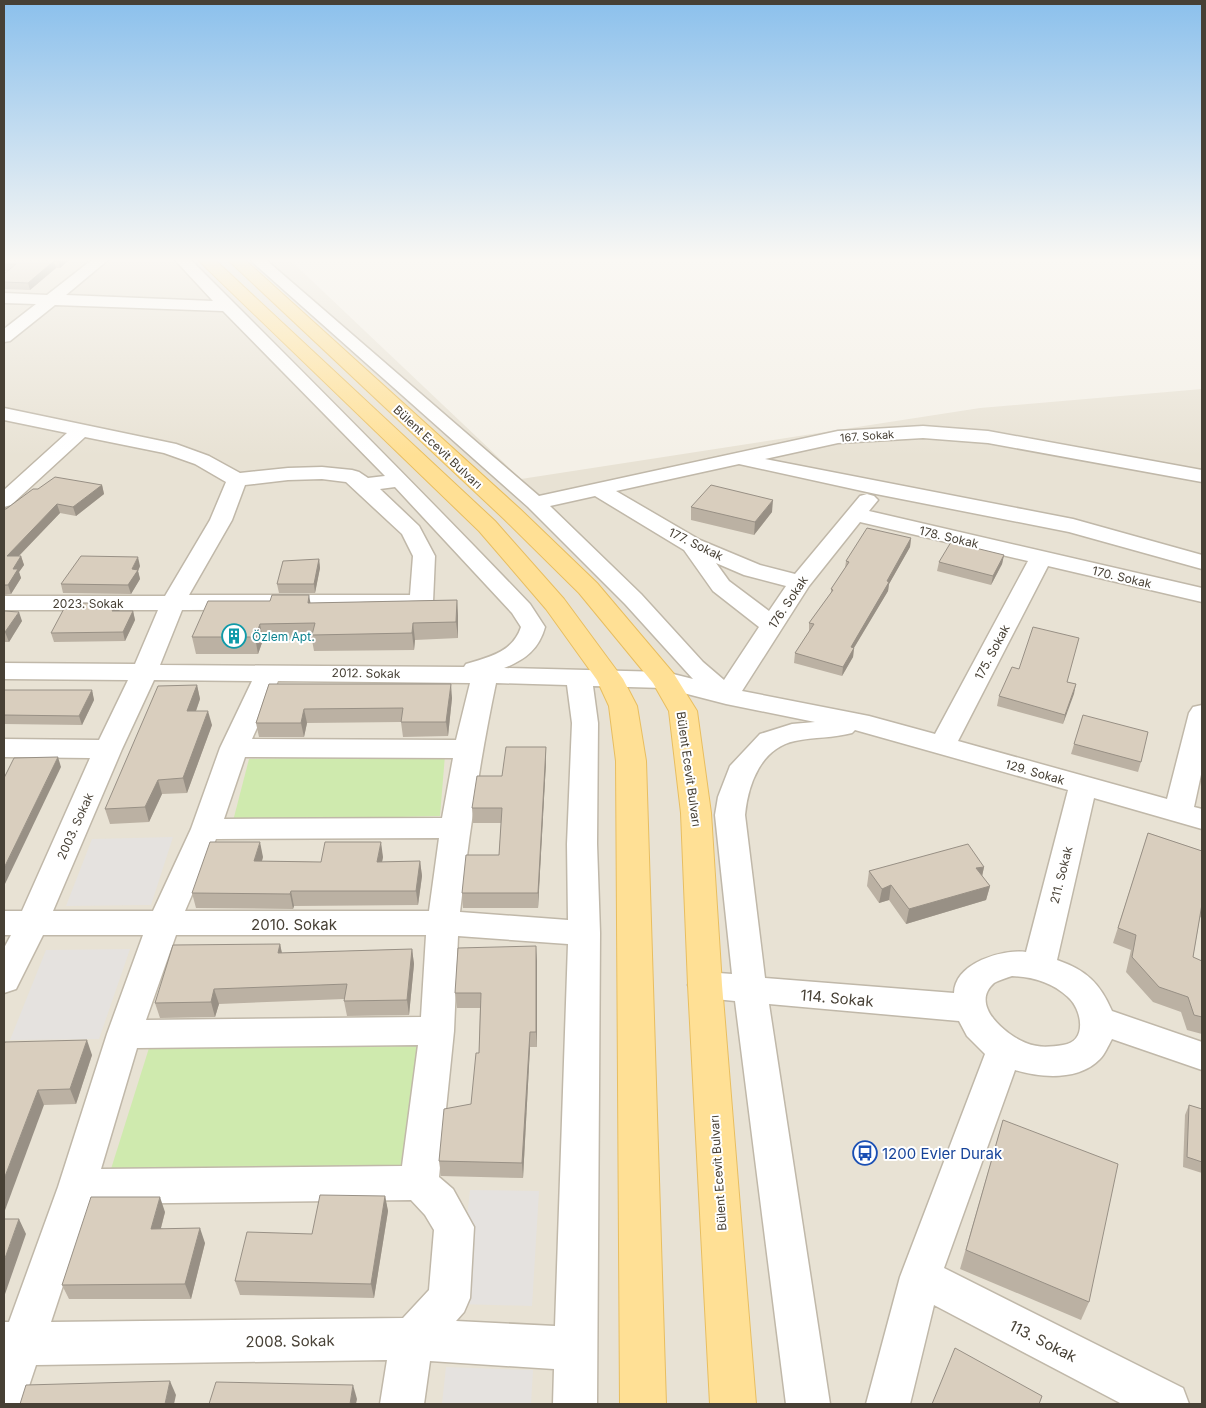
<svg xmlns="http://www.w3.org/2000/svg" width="1206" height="1408" viewBox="0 0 1206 1408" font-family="Inter,sans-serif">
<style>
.residential{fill:#e8e2d4}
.green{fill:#cfeaae}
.parking{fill:#e5e2df}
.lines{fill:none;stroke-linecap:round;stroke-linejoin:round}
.minor-casing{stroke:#c0b8a9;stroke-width:3}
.major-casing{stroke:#e8be60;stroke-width:2}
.minor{fill:#fff;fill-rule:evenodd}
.major{fill:#ffe095;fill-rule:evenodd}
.wall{fill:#bbb1a3}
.shaded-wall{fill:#989085}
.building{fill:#d9cebe;stroke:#989085}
.labels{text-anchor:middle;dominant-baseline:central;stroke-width:4;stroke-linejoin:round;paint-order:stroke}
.far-street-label{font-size:11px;fill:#474035;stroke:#fff}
.street-label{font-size:12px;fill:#474035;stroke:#fff}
.culture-label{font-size:12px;fill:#0d838f;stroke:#fff;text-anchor:start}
.near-street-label{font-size:15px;fill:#474035;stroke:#fff}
.near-transit-label{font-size:15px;fill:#164399;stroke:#fff;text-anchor:start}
</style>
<rect width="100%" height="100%" fill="#f4f0e7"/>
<!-- residential -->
<path class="residential" d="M 4,259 L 289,259 L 521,479 L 980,408 L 1202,389 L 1202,1404 L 4,1404 Z"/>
<!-- green -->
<g class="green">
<path d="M 445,755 L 440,816 L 233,821 L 249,759 Z"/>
<path d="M 417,1046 L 403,1167 L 111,1169 L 149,1048 Z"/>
</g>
<!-- parking -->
<g class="parking">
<path d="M 173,837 L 151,905 L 66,906 L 92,839 Z"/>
<path d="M 130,949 L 99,1039 L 10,1040 L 46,950 Z"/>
<path d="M 470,1190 L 539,1191 L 532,1306 L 458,1304 Z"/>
<path d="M 446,1367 L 533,1370 L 531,1404 L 442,1404 Z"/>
</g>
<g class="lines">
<!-- minor casing -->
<g class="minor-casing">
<path id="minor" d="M 93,259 L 109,259 L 66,295 L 213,301 L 174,259 L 190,259 C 304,373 418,487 530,604 L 545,627 C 539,649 525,660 504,668 L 665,672 L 693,679 L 625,604 L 528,507 L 249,259 L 265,259 L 539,496 L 838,431 L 923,426 L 988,431 L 1202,470 L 1202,482 L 988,443 L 923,438 L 838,443 L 765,459 L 1073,519 L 1202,555 L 1202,569 L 1069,532 L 876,494 L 739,464 L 616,491 L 700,540 L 760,565 L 795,574 L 860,496 L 867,494 L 874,496 L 878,500 L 869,511 L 1202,588 L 1202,602 L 1048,566 L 958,741 L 1167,799 L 1189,713 L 1193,707 L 1202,705 L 1202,770 L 1194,807 L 1202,809 L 1202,829 L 1094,798 L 1057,960 C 1086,970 1100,983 1112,1011 L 1202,1042 L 1202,1070 L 1112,1039 C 1108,1046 1105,1054 1100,1059 C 1079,1081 1041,1078 1015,1070 L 944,1268 L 1183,1388 L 1189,1404 L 1122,1404 L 934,1305 L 910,1404 L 866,1404 L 900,1277 L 985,1054 L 967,1036 L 959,1021 L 769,1004 L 830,1404 L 786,1404 L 735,1001 L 705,998 L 693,994 L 688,985 L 693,976 L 705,972 L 732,974 L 715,815 L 718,797 L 730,766 L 760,734 L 792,724 L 815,722 L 726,704 L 664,688 L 593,686 L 598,723 L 597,844 L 600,933 L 597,1404 L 553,1404 L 554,1369 L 430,1361 L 424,1404 L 380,1404 L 387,1360 L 36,1365 L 23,1404 L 4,1404 L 4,1322 L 9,1322 L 58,1187 L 107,1034 L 143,935 L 43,935 L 16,989 L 4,993 L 4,948 L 11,935 L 4,935 L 4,911 L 22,911 L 90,758 L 4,757 L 4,739 L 99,740 L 128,680 L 4,679 L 4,663 L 135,664 L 158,610 L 4,610 L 4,596 L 165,596 L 210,520 L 226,482 L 195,464 L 164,453 L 85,437 L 11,505 L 4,507 L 4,490 L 67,433 L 4,420 L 4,408 L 176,444 L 209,456 L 240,473 L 288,468 L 322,467 L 352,470 L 359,472 L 368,478 L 385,476 L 223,311 L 55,305 L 10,341 L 4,342 L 4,329 L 36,304 L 4,303 L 4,293 L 47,295 ZM 322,479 L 346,482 L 402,534 L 413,556 L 410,595 L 189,595 L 232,520 L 245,485 L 288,480 ZM 395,487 L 512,613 L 521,627 C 513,652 489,657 466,664 L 464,667 L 160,665 L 182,610 L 421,609 L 429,607 L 433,602 L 435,556 L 419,526 L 380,489 ZM 595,496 L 684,550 L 713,591 L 759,627 L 724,680 L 703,662 L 641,594 L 550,506 ZM 860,522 L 1028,561 L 935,734 L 869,716 L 742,691 L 809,586 ZM 716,563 L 744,575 L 786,586 L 769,611 L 729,581 ZM 154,680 L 252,681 L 220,748 L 191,829 L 153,911 L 53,911 L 122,749 ZM 278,681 L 470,683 L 456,740 L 252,739 ZM 496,683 L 567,685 L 572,723 L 567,844 L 568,920 L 460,912 C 469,835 480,759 496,683 ZM 855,730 L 1068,790 L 1026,952 C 1002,949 955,963 954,993 L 765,978 L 745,815 C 748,784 761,748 795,741 C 814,737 834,738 852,733 ZM 245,757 L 453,758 L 442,818 L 224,819 ZM 439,838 L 429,911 L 185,911 L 216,839 ZM 176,935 L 426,935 L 421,1017 L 146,1020 ZM 458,936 L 568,944 L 555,1326 L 456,1321 L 464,1312 L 470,1298 L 474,1227 L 453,1189 L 439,1177 L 454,1031 ZM 1012,976 C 1033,977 1052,982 1068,997 C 1082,1009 1088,1042 1063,1045 C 1050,1047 1038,1048 1026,1043 C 1006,1035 969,1005 994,983 C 999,980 1006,978 1012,976 ZM 418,1045 L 402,1166 L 101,1169 L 137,1048 ZM 411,1200 L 425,1215 L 434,1230 L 429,1290 L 403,1318 L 51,1322 L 90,1204 Z"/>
</g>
<!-- major casing -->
<g class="major-casing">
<g id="major">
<path d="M 197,259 L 214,259 L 495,521 L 564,599 L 623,679 L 637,706 L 646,761 L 666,1404 L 620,1404 L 616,761 L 609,706 L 597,680 L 546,609 L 479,531 Z"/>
<path d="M 227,259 L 244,259 L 520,509 L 597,583 L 674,674 L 697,711 L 711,813 L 722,985 L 756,1404 L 710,1404 L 688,985 L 681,813 L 669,711 L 653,683 L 579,593 L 504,519 Z"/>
</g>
</g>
<!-- minor -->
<use href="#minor" class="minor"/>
<!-- major -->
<use href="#major" class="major"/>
</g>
<!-- wall -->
<g class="wall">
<path d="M 4,259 L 70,259 L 60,268 L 56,268 L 30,290 L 4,289 L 4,274 L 8,271 L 4,271 Z"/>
<path d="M 102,485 L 104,494 L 76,516 L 60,513 L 19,556 L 21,556 L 24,565 L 19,572 L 21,578 L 11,594 L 4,595 L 4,509 L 6,509 L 38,489 Z"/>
<path d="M 691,507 L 772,512 L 754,535 L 691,520 Z"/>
<path d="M 911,538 L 910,547 L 889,584 L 888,591 L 854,648 L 853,657 L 842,676 L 794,663 L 795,653 L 809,632 L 809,623 L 831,593 L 831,589 L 845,568 L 846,561 Z"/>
<path d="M 1004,555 L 1002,564 L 991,585 L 937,571 L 939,562 Z"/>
<path d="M 319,559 L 320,568 L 315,593 L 279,593 L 277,584 Z"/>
<path d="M 140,566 L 138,571 L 140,579 L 131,594 L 63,593 L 61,584 Z"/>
<path d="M 457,600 L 458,616 L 458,638 L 415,640 L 414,650 L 314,651 L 312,640 L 263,640 L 258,654 L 196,654 L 192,637 L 311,603 Z"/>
<path d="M 4,611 L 22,621 L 9,642 L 4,642 Z"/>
<path d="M 119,611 L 133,611 L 135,620 L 125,641 L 54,642 L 51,633 Z"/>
<path d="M 1067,682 L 1076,684 L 1063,724 L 997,706 L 999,696 Z"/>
<path d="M 269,684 L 452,698 L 448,736 L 403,737 L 401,722 L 307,723 L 304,737 L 259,737 L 256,723 Z"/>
<path d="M 197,685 L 200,699 L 196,711 L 212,725 L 187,793 L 162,794 L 149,822 L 110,824 L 105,809 Z"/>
<path d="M 4,690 L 92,690 L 94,700 L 82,725 L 4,724 Z"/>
<path d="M 1083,715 L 1141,762 L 1138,772 L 1071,754 Z"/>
<path d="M 546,747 L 546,762 L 538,908 L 463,908 L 462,893 L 499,855 L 501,823 L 473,823 L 472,808 L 502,776 Z"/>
<path d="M 1148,833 L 1202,851 L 1202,918 L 1200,917 L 1193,957 L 1202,961 L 1202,1034 L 1187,1030 L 1181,1012 L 1153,1002 L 1126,972 L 1131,950 L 1113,943 Z"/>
<path d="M 263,857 L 262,861 L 321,862 L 383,857 L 382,862 L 420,861 L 422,876 L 418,905 L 294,906 L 293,909 L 196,908 L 192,893 Z"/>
<path d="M 984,867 L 982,876 L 990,886 L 986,900 L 906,924 L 889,900 L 879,903 L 867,886 L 869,871 Z"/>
<path d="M 280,944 L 282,953 L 412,949 L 414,964 L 409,1015 L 347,1016 L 344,1001 L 344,999 L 219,1004 L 215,1017 L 160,1018 L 155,1003 Z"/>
<path d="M 536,946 L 537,1047 L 530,1047 L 523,1178 L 441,1176 L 439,1161 L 471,1104 L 479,1053 L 480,1008 L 457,1008 L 455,993 Z"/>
<path d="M 4,1045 L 92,1055 L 76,1104 L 44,1105 Z"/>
<path d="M 1189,1105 L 1202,1109 L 1202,1173 L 1183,1167 L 1185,1115 Z"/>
<path d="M 1003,1120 L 1089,1302 L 1081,1320 L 960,1269 Z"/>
<path d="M 385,1196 L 388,1211 L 374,1298 L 240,1295 L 235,1281 L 312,1234 Z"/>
<path d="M 165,1212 L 161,1228 L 205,1243 L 191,1299 L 69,1299 L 62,1285 Z"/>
</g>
<!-- shaded-wall -->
<g class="shaded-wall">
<path d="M 60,259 L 70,259 L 60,268 L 58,261 Z"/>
<path d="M 54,261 L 56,268 L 30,290 L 28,283 Z"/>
<path d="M 102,485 L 104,494 L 76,516 L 73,507 Z"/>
<path d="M 773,500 L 772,512 L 754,535 L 755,522 Z"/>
<path d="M 57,504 L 60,513 L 10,565 L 7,556 Z"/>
<path d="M 911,538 L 910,547 L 889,584 L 888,591 L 849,656 L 851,647 Z"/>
<path d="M 1004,555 L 1002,564 L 991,585 L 993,576 Z"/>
<path d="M 21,556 L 24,565 L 19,572 L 21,578 L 11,594 L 8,585 L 13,569 Z"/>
<path d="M 138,557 L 140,566 L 138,571 L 140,579 L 131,594 L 128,585 L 132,569 Z"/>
<path d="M 319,559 L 320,568 L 315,593 L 314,584 Z"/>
<path d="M 309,595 L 312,611 L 308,603 Z"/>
<path d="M 457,600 L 458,616 L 458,638 L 456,622 Z"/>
<path d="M 117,603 L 120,612 L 112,611 Z"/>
<path d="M 133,611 L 135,620 L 125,641 L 123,632 Z"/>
<path d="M 19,612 L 22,621 L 9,642 L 5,632 Z"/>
<path d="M 413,623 L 415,640 L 414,650 L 412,633 Z"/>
<path d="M 260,624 L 263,640 L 258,654 L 255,637 Z"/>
<path d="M 854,648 L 853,657 L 842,676 L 843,667 Z"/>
<path d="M 451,684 L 452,698 L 448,736 L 446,722 Z"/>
<path d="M 1076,684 L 1074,694 L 1063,724 L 1065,715 Z"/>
<path d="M 197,685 L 200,699 L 191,725 L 187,711 Z"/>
<path d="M 92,690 L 94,700 L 82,725 L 79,716 Z"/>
<path d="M 304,709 L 307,723 L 304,737 L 301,723 Z"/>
<path d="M 208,711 L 212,725 L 187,793 L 183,778 Z"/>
<path d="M 546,747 L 546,762 L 538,908 L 538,893 Z"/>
<path d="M 58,757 L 61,767 L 4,886 L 4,868 Z"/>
<path d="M 158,780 L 162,794 L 149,822 L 145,807 Z"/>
<path d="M 260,842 L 263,857 L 257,876 L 254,861 Z"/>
<path d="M 381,842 L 383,857 L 379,876 L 377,862 Z"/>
<path d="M 420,861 L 422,876 L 418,905 L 416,891 Z"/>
<path d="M 984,867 L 981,881 L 976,868 Z"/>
<path d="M 891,885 L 889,900 L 879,903 L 882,889 Z"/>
<path d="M 990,886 L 986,900 L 906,924 L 909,909 Z"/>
<path d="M 291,891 L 294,906 L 293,909 L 290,894 Z"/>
<path d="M 280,944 L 283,959 L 278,953 Z"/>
<path d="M 536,946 L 537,961 L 537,1047 L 536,1032 Z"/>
<path d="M 412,949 L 414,964 L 409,1015 L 407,1000 Z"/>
<path d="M 214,989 L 219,1004 L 215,1017 L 211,1002 Z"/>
<path d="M 530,1032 L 530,1047 L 523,1178 L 522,1163 Z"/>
<path d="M 87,1040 L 92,1055 L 76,1104 L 70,1089 Z"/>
<path d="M 38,1090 L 44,1105 L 4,1213 L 4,1179 Z"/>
<path d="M 385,1196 L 388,1211 L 374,1298 L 371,1284 Z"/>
<path d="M 160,1197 L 165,1212 L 157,1243 L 151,1229 Z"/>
<path d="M 19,1219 L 26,1234 L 4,1297 L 4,1261 Z"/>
<path d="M 200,1228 L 205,1243 L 191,1299 L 185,1284 Z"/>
<path d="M 170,1381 L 176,1395 L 174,1404 L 165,1404 Z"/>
<path d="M 353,1385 L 357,1399 L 356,1404 L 350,1404 Z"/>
</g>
<!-- building -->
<g class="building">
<path d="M 4,259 L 60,259 L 58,261 L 54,261 L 28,283 L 4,282 L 4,274 L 16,264 L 4,264 Z"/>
<path d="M 55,477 L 102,485 L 73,507 L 57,504 L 7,556 L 21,556 L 13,569 L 18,569 L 8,585 L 4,585 L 4,509 L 6,509 L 33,489 L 38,489 Z"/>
<path d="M 711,485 L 773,500 L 755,522 L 691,507 Z"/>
<path d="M 867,528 L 911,538 L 887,581 L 889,582 L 851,647 L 854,648 L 843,667 L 795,653 L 814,624 L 809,623 L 833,590 L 831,589 L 849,562 L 846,561 Z"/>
<path d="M 951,542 L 1004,555 L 993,576 L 939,562 Z"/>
<path d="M 81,556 L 138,557 L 132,569 L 138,570 L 128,585 L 61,584 Z"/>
<path d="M 319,559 L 314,584 L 277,584 L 283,561 Z"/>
<path d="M 272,595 L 309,595 L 308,603 L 457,600 L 456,622 L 413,623 L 412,633 L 312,635 L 315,623 L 260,624 L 255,637 L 192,637 L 208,601 L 270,601 Z"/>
<path d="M 67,603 L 117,603 L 112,611 L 133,611 L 123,632 L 51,633 Z"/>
<path d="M 4,611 L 19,612 L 5,632 L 4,632 Z"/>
<path d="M 1033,627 L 1079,638 L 1067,682 L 1076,684 L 1065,715 L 999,696 L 1012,667 L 1019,669 Z"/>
<path d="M 269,684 L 451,684 L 446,722 L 401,722 L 403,708 L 304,709 L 301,723 L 256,723 Z"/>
<path d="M 197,685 L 187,711 L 208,711 L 183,778 L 158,780 L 145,807 L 105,809 L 158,686 Z"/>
<path d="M 4,690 L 92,690 L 79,716 L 4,715 Z"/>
<path d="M 1083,715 L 1148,732 L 1141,762 L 1074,744 Z"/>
<path d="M 506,747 L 546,747 L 538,893 L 462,893 L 466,855 L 499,855 L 502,808 L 472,808 L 477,776 L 502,776 Z"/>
<path d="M 58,757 L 4,868 L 4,778 L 14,758 Z"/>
<path d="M 1148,833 L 1202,851 L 1202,904 L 1193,957 L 1202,961 L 1202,1017 L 1194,1015 L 1188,997 L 1159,987 L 1132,957 L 1136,935 L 1118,928 Z"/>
<path d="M 210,842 L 260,842 L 254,861 L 321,862 L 325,842 L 381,842 L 377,862 L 420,861 L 416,891 L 291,891 L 290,894 L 192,893 Z"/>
<path d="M 968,844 L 984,867 L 976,868 L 990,886 L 909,909 L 891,885 L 882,889 L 869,871 Z"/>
<path d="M 280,944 L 278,953 L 412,949 L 407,1000 L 344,1001 L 347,984 L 214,989 L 211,1002 L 155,1003 L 173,945 Z"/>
<path d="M 536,946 L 536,1032 L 530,1032 L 522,1163 L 439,1161 L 444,1109 L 471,1104 L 476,1053 L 479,1053 L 481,993 L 455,993 L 458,948 Z"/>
<path d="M 87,1040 L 70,1089 L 38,1090 L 4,1179 L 4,1045 L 5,1042 Z"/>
<path d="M 1189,1105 L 1202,1109 L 1202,1162 L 1187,1157 Z"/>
<path d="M 1003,1120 L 1118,1164 L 1089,1302 L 966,1250 Z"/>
<path d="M 320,1195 L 385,1196 L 371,1284 L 235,1281 L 247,1232 L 312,1234 Z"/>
<path d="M 91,1197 L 160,1197 L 151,1229 L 200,1228 L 185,1284 L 62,1285 Z"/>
<path d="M 4,1219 L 19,1219 L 4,1261 Z"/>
<path d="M 955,1348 L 1042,1396 L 1039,1404 L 932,1404 Z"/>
<path d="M 170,1381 L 165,1404 L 20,1404 L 26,1385 Z"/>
<path d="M 216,1382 L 353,1385 L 350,1404 L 209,1404 Z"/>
</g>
<!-- sky -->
<linearGradient id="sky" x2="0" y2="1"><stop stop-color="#8bc0ec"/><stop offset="0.57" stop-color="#faf8f4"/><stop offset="1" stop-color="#faf8f4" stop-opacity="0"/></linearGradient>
<rect width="1206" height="456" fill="url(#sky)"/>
<!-- icons -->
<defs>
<g id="building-ring" transform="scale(1.25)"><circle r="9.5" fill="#fff" stroke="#0f9aa8" stroke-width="1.5"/><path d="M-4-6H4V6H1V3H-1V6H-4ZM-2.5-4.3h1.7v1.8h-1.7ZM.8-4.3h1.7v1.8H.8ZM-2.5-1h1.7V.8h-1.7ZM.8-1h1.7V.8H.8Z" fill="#0f9aa8"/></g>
<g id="bus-ring" transform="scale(1.25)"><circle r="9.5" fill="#fff" stroke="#1a4fb4" stroke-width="1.5"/><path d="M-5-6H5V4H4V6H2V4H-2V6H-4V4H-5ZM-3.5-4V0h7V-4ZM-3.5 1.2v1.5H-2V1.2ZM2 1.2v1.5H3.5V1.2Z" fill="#1a4fb4"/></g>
</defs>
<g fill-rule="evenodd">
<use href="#building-ring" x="234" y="636"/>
<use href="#bus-ring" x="865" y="1153"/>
</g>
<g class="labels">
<!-- far-street labels -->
<g class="far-street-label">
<text transform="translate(867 436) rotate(-4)">167. Sokak</text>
</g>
<!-- street labels -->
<g class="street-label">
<text transform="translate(438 447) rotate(43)">Bülent Ecevit Bulvarı</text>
<text transform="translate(949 537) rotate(13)">178. Sokak</text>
<text transform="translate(696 544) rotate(26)">177. Sokak</text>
<text transform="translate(1122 577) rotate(13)">170. Sokak</text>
<text transform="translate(788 602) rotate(-56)">176. Sokak</text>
<text x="88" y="603">2023. Sokak</text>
<text transform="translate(992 652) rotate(-62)">175. Sokak</text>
<text transform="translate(366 673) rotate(1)">2012. Sokak</text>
<text transform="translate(689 769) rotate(82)">Bülent Ecevit Bulvarı</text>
<text transform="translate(1035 772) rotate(16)">129. Sokak</text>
<text transform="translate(75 826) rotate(-66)">2003. Sokak</text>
<text transform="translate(1061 875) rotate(-76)">211. Sokak</text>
<text transform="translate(718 1173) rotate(-94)">Bülent Ecevit Bulvarı</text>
</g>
<!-- culture labels -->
<g class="culture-label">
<text x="252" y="636">Özlem Apt.</text>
</g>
<!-- near-street labels -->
<g class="near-street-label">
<text x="294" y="924">2010. Sokak</text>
<text transform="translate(837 998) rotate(5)">114. Sokak</text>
<text transform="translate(290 1341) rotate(-1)">2008. Sokak</text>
<text transform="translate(1043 1341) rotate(27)">113. Sokak</text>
</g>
<!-- near-transit labels -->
<g class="near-transit-label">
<text x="882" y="1153">1200 Evler Durak</text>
</g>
</g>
<!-- border -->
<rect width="1206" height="1408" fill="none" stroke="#474035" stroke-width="10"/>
</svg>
